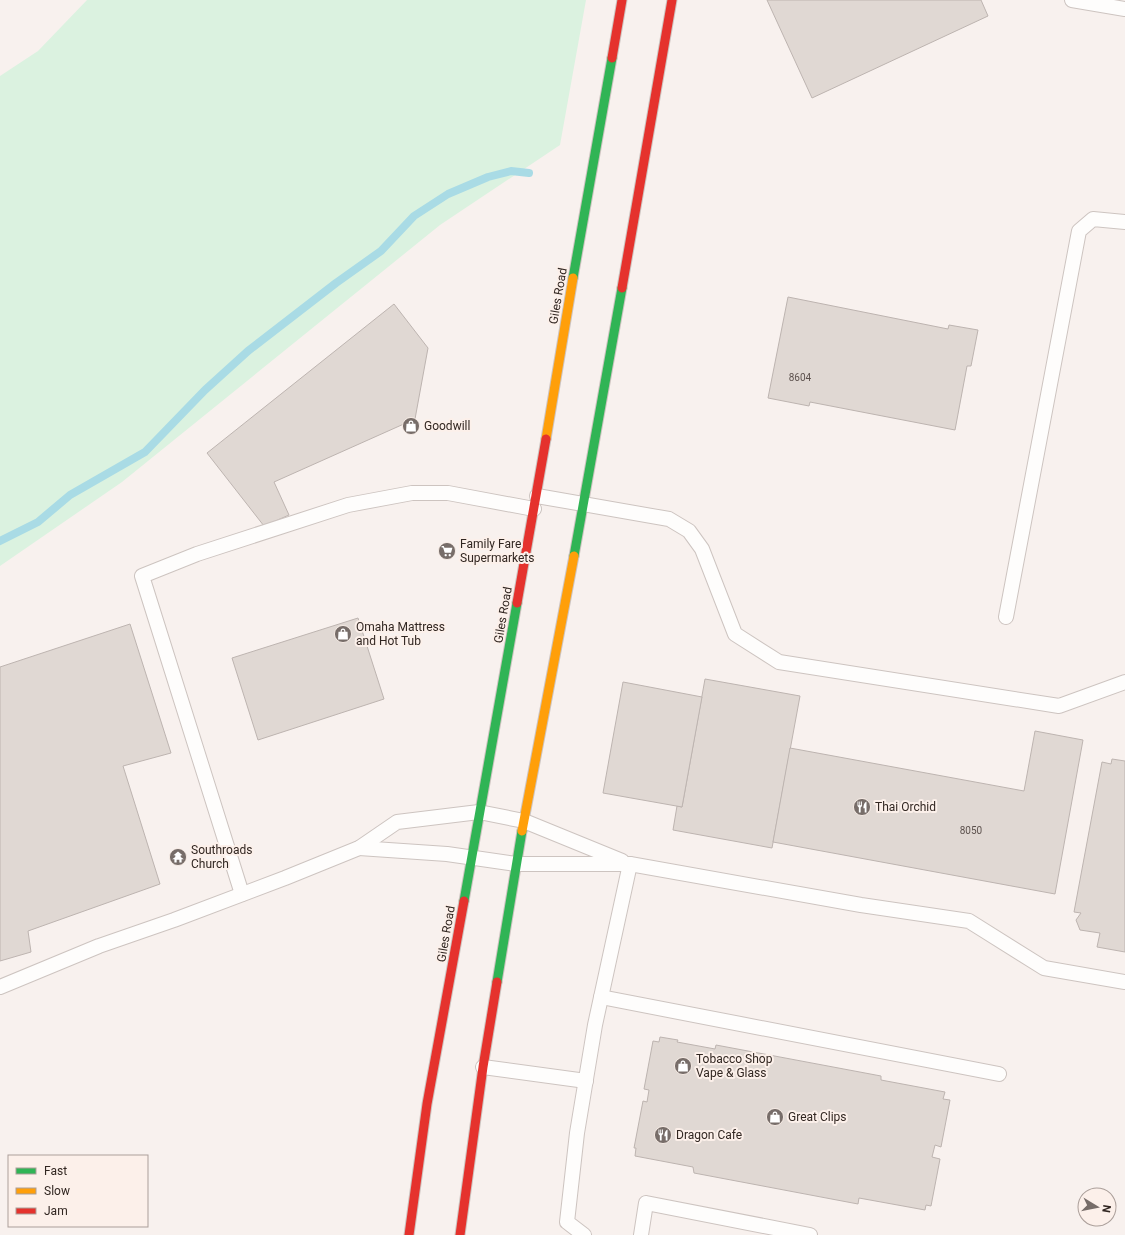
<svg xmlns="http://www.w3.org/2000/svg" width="1125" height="1235" viewBox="0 0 1125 1235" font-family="Roboto,sans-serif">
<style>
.green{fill:#dbf2e0}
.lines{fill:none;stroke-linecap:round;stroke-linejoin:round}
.stream{stroke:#a9dbe5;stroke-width:8}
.building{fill:#e0d8d3;stroke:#bdb4b0}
.lane-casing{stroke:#cdc4c0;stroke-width:16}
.fast-casing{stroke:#cdc4c0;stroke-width:11}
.slow-casing{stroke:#cdc4c0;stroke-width:11}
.jam-casing{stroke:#cdc4c0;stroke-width:11}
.lane{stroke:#fefdfc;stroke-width:14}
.fast{stroke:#30b455;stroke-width:9}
.slow{stroke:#ff9f0a;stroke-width:9}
.jam{stroke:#e5322d;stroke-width:9}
.labels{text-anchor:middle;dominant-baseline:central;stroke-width:4;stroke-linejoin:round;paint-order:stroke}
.number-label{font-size:10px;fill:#5d524e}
.street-label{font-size:12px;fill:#312621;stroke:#fcf0ea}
.poi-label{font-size:12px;fill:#312621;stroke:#fcf0ea;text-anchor:start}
</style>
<rect width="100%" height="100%" fill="#f8f1ee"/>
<!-- green -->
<path class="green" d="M 87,0 L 586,0 L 560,145 L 440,225 L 122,482 L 0,566 L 0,76 L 38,51 Z"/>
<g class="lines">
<!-- stream -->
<path class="stream" d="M 0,541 L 38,522 L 70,495 L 145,452 L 205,390 L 248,351 L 336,283 L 381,251 L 414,216 L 448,194 L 488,177 L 511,171 L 529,173"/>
</g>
<!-- building -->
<g class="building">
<path d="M 767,0 L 981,0 L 988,16 L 812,98 Z"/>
<path d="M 788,297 L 948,329 L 949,325 L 978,330 L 971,366 L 967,366 L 955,430 L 810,402 L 809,406 L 768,398 Z"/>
<path d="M 394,304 L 428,348 L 415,419 L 274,482 L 289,515 L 264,526 L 207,453 Z"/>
<path d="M 358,618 L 384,699 L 258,740 L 232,658 Z"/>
<path d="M 130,624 L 171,753 L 123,766 L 160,884 L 28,931 L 31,952 L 0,961 L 0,667 Z"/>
<path d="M 705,679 L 800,696 L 772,848 L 673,830 L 677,806 L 682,807 Z"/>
<path d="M 623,682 L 702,697 L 682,807 L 603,793 Z"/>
<path d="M 1035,731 L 1083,740 L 1055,894 L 773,842 L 790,748 L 1024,791 Z"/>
<path d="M 1112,759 L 1125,761 L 1125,952 L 1097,947 L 1100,933 L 1080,930 L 1076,920 L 1081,913 L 1074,912 L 1102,762 L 1111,764 Z"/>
<path d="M 660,1037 L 678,1040 L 677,1042 L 715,1049 L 716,1045 L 881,1076 L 881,1080 L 945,1092 L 943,1099 L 950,1100 L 941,1147 L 935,1145 L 932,1157 L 940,1159 L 931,1206 L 926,1205 L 925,1210 L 859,1198 L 858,1204 L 694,1173 L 693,1167 L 635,1156 L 636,1148 L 634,1148 L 643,1101 L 647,1102 L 649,1090 L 644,1089 L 653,1041 L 659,1042 Z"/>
</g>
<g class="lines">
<!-- lane casing -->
<g class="lane-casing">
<g id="lane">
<path d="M 1072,0 L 1125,9"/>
<path d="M 537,496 L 669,519 L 689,531 L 702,549 L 735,634 L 779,662 L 1059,706 L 1125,682"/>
<path d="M 1006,617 L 1079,231 L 1093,219 L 1125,222"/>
<path d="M 359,848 L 447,854 L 516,864 L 630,864 L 861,905 L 969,921 L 1044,968 L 1125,982"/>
<path d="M 242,894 L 142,576 L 197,554 L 348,505 L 412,493 L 448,493 L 534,509"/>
<path d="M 0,987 L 99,946 L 174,920 L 285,878 L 359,848 L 397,822 L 479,812 L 524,821 L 622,861"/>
<path d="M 601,997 L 999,1074"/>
<path d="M 483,1067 L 586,1081"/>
<path d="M 584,1235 L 567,1222 L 577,1133 L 595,1025 L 630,864"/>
<path d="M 641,1235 L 646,1203 L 810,1235"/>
</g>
</g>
<!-- fast casing -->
<g class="fast-casing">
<g id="fast">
<path d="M 573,278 L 612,58"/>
<path d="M 574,556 L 622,288"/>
<path d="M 464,901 L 517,603"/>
<path d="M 497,982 L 522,831"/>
</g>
</g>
<!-- slow casing -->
<g class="slow-casing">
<g id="slow">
<path d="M 546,439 L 573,278"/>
<path d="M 522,831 L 574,556"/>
</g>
</g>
<!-- jam casing -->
<g class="jam-casing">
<g id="jam">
<path d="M 612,58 L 622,0"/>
<path d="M 622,288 L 672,0"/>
<path d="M 517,603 L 546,439"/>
<path d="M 409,1235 L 427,1104 L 464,901"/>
<path d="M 460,1235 L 483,1067 L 497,982"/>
</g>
</g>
<!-- lane -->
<use href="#lane" class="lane"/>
<!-- fast -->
<use href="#fast" class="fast"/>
<!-- slow -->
<use href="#slow" class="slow"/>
<!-- jam -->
<use href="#jam" class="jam"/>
</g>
<!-- icons -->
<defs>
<g id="shop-disc" transform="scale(0.9)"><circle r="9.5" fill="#776d69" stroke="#fcf0ea"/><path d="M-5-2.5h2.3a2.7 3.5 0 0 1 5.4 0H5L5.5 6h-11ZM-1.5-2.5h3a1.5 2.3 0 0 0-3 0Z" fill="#fff"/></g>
<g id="supermarket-disc" transform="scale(0.9)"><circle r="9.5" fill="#776d69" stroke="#fcf0ea"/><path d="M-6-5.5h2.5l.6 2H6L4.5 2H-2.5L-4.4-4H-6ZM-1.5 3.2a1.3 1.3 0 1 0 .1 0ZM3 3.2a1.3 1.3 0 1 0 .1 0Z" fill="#fff"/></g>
<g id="restaurant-disc" transform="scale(0.9)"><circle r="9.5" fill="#776d69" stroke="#fcf0ea"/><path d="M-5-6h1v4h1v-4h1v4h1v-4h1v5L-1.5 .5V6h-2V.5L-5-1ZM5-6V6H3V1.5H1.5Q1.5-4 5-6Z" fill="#fff"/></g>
<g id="temple-disc" transform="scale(0.9)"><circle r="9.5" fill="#776d69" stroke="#fcf0ea"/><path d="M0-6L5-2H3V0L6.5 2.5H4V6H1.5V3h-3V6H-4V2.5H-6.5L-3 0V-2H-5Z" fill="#fff"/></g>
</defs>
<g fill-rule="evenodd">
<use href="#shop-disc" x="411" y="426"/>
<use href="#supermarket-disc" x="447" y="551"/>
<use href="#shop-disc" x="343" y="634"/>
<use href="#restaurant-disc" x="862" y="807"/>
<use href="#temple-disc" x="178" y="857"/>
<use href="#shop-disc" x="683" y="1066"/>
<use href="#shop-disc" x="775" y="1117"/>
<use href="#restaurant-disc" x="663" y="1135"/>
</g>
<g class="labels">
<!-- number labels -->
<g class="number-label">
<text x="800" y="377">8604</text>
<text x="971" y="830">8050</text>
</g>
<!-- street labels -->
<g class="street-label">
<text transform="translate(558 296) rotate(-80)">Giles Road</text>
<text transform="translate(503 615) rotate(-80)">Giles Road</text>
<text transform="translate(446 934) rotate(-80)">Giles Road</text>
</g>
<!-- poi labels -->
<g class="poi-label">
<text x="424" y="426">Goodwill</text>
<text x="460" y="544">Family Fare<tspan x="460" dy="14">Supermarkets</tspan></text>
<text x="356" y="627">Omaha Mattress<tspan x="356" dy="14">and Hot Tub</tspan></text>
<text x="875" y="807">Thai Orchid</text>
<text x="191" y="850">Southroads<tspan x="191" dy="14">Church</tspan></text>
<text x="696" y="1059">Tobacco Shop<tspan x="696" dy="14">Vape &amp; Glass</tspan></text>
<text x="788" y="1117">Great Clips</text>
<text x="676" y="1135">Dragon Cafe</text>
</g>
</g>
<!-- legend -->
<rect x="8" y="1155" width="140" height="72" fill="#fcf0ea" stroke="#ab9f9a"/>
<rect x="16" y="1168" width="20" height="6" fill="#30b455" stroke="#ab9f9a"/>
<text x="44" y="1175" font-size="12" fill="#312621">Fast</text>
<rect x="16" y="1188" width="20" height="6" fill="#ff9f0a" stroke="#ab9f9a"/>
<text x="44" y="1195" font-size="12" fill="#312621">Slow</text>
<rect x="16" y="1208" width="20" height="6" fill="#e5322d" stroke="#ab9f9a"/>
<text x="44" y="1215" font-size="12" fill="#312621">Jam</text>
<!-- north arrow -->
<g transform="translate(1097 1207) rotate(100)"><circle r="19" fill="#fcf0ea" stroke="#ab9f9a"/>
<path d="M0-3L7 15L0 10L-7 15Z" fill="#776d69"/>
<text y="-6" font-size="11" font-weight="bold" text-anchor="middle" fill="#312621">N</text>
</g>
</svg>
